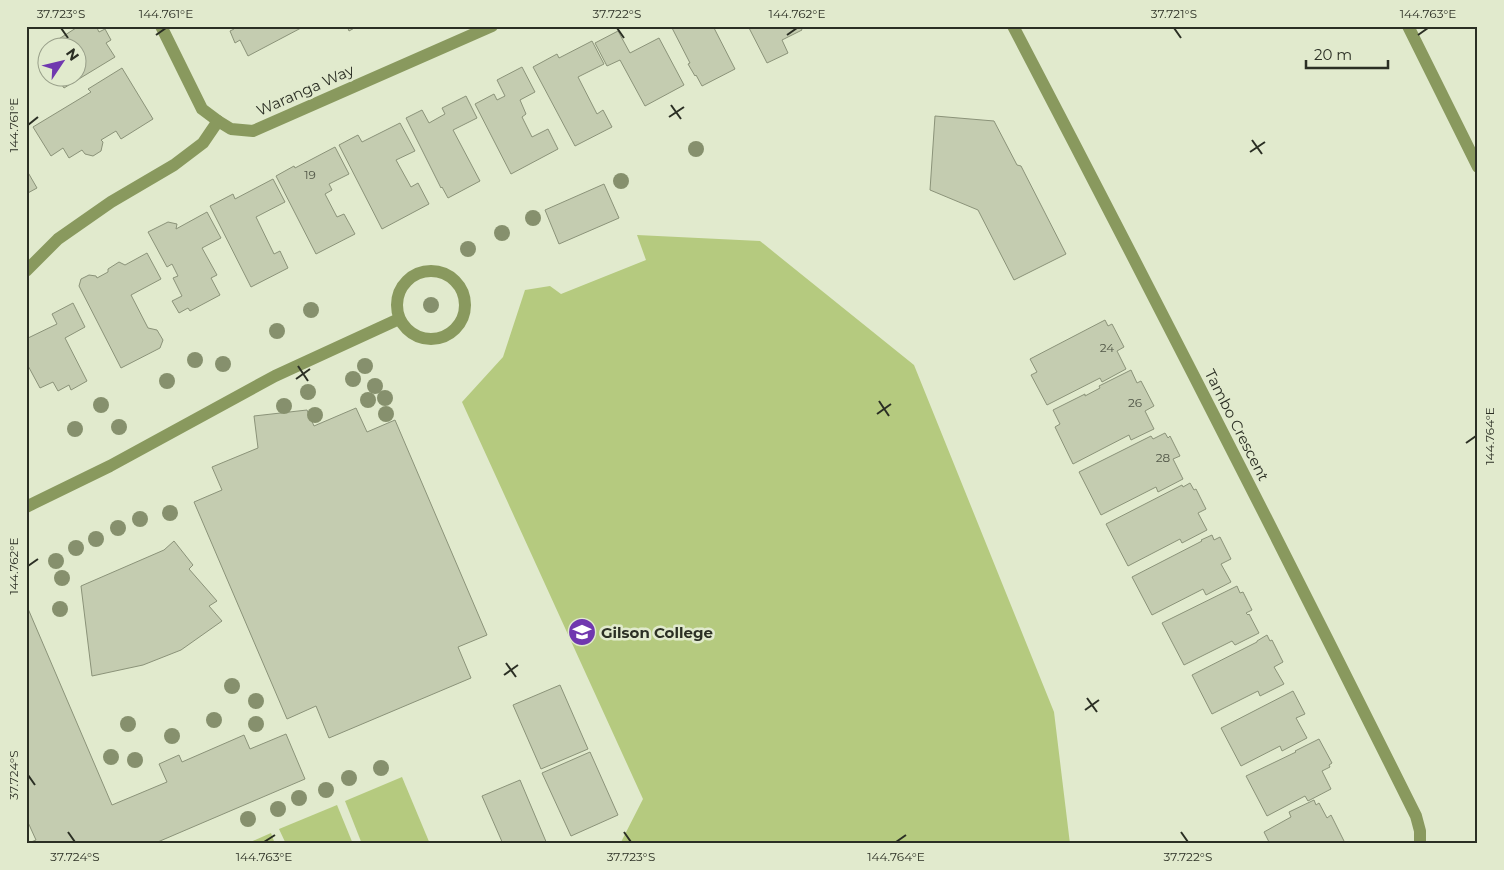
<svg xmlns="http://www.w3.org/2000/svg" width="1504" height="870" viewBox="0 0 1504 870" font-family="Montserrat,sans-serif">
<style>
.green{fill:#b5ca7f}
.building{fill:#c4ccb0;stroke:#8b9379}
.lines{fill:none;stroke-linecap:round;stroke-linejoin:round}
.lane{stroke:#89995e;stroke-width:12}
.street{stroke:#89995e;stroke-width:12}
.tree{fill:#86906d}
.ticks{fill:none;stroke:#2b2f24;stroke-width:2}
.labels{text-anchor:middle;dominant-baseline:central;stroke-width:5;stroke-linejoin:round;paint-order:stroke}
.number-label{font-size:12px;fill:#515647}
.street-label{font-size:15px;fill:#2b2f24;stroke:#e1eacd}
.poi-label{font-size:15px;font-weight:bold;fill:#2b2f24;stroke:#e1eacd;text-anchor:start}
.neatline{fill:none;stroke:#2b2f24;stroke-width:2}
.ticks-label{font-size:12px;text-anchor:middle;fill:#2b2f24}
</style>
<rect width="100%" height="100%" fill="#e1eacd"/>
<!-- green -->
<g class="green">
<path d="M 637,235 L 760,241 L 914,365 L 1054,712 L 1070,844 L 620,844 L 643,799 L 462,402 L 503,357 L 525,290 L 550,286 L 561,294 L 646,260 Z"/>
<path d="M 402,777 L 430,844 L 362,844 L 345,801 Z"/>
<path d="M 337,805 L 353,844 L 286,844 L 279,829 Z"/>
<path d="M 271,833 L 275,844 L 246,844 Z"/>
</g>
<!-- building -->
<g class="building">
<path d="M 75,26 L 96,26 L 99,32 L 105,29 L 111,40 L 106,43 L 115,57 L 64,88 L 57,78 L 78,78 L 78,48 L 58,48 L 54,42 L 76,28 Z"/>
<path d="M 233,26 L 300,26 L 301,28 L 248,56 L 240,40 L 235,43 L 230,31 L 234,29 Z"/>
<path d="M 347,26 L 358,26 L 349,31 Z"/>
<path d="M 671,26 L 713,26 L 735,69 L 702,86 L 696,75 L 695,76 L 688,64 L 690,63 Z"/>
<path d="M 748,26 L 800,26 L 802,30 L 782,40 L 788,53 L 767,63 Z"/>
<path d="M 618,31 L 630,53 L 659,38 L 684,85 L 645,106 L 620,60 L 607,66 L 595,43 Z"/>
<path d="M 592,41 L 604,64 L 578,77 L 597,114 L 603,110 L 612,127 L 575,146 L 533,67 L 557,54 L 559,58 Z"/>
<path d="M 522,67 L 535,92 L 520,100 L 526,114 L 522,117 L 532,137 L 548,129 L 558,149 L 511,174 L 475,104 L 494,94 L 497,100 L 505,96 L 497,80 Z"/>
<path d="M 122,68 L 153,119 L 121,139 L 116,131 L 101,140 L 103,142 L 101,151 L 93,156 L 85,154 L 82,150 L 69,158 L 63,148 L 51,156 L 33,127 L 91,92 L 88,89 Z"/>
<path d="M 466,96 L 477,118 L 453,130 L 480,181 L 448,198 L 442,187 L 441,188 L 406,118 L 422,110 L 429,123 L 445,114 L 442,108 Z"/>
<path d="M 935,116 L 994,121 L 1017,165 L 1021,166 L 1066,254 L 1014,280 L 978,210 L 930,190 Z"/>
<path d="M 400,123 L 415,151 L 396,160 L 411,187 L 418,183 L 429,204 L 382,229 L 339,145 L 358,135 L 362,142 Z"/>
<path d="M 335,147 L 349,174 L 329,184 L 332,190 L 325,194 L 337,217 L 344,214 L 355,234 L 316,254 L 276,176 L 294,166 L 295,168 Z"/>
<path d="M 26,169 L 37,188 L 26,194 Z"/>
<path d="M 273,179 L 285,202 L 256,217 L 274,254 L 280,251 L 288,268 L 251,287 L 210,206 L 233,194 L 235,199 Z"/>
<path d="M 604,184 L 619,218 L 559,244 L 545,210 Z"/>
<path d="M 207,212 L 221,238 L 202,248 L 217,275 L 211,278 L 220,295 L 190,311 L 188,308 L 179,313 L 172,301 L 182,296 L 173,278 L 178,276 L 172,264 L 167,267 L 148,232 L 168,222 L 177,224 L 176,229 Z"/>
<path d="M 147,253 L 161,279 L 131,295 L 148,328 L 157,330 L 163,340 L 160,348 L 121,368 L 79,286 L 81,279 L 89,275 L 96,276 L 97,278 L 108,272 L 108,269 L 119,262 L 125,265 Z"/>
<path d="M 73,303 L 85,327 L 65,338 L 87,381 L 71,390 L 69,385 L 58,391 L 53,382 L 40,388 L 26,362 L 26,339 L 57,324 L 52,314 Z"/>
<path d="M 1105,320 L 1108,326 L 1112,324 L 1124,347 L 1117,351 L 1126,369 L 1102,382 L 1100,378 L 1047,405 L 1031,375 L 1037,372 L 1030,359 Z"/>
<path d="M 1131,370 L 1137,383 L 1141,381 L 1154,406 L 1145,411 L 1154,429 L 1131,440 L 1129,435 L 1073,464 L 1055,427 L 1060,424 L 1053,410 L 1085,394 L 1085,396 L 1100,388 L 1099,386 Z"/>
<path d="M 356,408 L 367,432 L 395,420 L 487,635 L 458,647 L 471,678 L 329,738 L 316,706 L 287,719 L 194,502 L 222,490 L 212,467 L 258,448 L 254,416 L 307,410 L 314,426 Z"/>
<path d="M 1165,433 L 1168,438 L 1170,436 L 1180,456 L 1173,459 L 1183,479 L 1158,492 L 1156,487 L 1101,515 L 1079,472 L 1151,436 L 1153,439 Z"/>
<path d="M 1190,483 L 1194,490 L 1196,489 L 1206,509 L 1198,513 L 1207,530 L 1182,543 L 1180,539 L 1128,566 L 1106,524 L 1182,485 L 1183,487 Z"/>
<path d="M 1212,535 L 1214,540 L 1220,537 L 1231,559 L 1221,564 L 1231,582 L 1206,595 L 1203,589 L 1152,615 L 1132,577 L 1202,541 L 1201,540 Z"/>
<path d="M 174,541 L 193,565 L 189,569 L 217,601 L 209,606 L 222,621 L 181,650 L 143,665 L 92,676 L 81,586 L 164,550 Z"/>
<path d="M 1237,586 L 1240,593 L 1243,592 L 1252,610 L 1246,613 L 1248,615 L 1249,614 L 1259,633 L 1235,645 L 1232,641 L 1184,665 L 1162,623 Z"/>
<path d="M 26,604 L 112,805 L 167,782 L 159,764 L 179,755 L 182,762 L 244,735 L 250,749 L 286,734 L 305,779 L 153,844 L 26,844 L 36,840 L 26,818 Z"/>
<path d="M 1267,635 L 1270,641 L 1272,640 L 1283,662 L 1274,667 L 1284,684 L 1260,696 L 1258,691 L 1212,714 L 1192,675 L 1257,642 L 1257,641 Z"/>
<path d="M 560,685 L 588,749 L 541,769 L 513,705 Z"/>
<path d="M 1293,691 L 1305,714 L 1296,718 L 1307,738 L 1282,751 L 1280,746 L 1241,766 L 1221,728 Z"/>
<path d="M 1319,739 L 1332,763 L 1329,765 L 1330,767 L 1322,771 L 1331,789 L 1308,801 L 1305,796 L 1267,816 L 1246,776 L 1296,752 L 1295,751 Z"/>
<path d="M 590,752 L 618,815 L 571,836 L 542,773 Z"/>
<path d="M 520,780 L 547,844 L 503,844 L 482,796 Z"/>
<path d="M 1314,800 L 1316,805 L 1319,803 L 1327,818 L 1331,815 L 1344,841 L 1340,844 L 1270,844 L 1264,832 L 1291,817 L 1289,812 Z"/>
</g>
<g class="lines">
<!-- lane -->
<g class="lane">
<circle cx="431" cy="305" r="34"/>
<path d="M 26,507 L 110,466 L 275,376 L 399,319"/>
</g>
<!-- street -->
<g class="street">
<path d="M 161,26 L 202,109 L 218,121"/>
<path d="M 1013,26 C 1150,288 1284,551 1416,816 L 1420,831 L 1420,844"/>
<path d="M 1408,26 L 1478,167"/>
<path d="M 26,271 L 58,239 L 111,202 L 174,165 L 203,143 L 218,121 L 231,129 L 253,131 L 492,26"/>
</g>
</g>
<!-- trees -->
<g class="tree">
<circle cx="696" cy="149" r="8"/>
<circle cx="621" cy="181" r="8"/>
<circle cx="533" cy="218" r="8"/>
<circle cx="502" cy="233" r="8"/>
<circle cx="468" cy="249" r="8"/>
<circle cx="431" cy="305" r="8"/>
<circle cx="311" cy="310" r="8"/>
<circle cx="277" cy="331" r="8"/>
<circle cx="195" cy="360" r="8"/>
<circle cx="223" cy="364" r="8"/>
<circle cx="365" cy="366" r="8"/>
<circle cx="353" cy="379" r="8"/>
<circle cx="167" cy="381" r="8"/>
<circle cx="375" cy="386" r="8"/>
<circle cx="308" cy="392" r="8"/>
<circle cx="385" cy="398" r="8"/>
<circle cx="368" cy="400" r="8"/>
<circle cx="101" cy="405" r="8"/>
<circle cx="284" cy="406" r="8"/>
<circle cx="386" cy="414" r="8"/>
<circle cx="315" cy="415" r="8"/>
<circle cx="119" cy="427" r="8"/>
<circle cx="75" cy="429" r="8"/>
<circle cx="170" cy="513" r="8"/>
<circle cx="140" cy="519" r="8"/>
<circle cx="118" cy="528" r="8"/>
<circle cx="96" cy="539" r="8"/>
<circle cx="76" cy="548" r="8"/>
<circle cx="56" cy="561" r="8"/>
<circle cx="62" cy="578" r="8"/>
<circle cx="60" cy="609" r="8"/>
<circle cx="232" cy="686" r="8"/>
<circle cx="256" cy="701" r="8"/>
<circle cx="214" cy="720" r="8"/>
<circle cx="128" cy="724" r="8"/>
<circle cx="256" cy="724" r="8"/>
<circle cx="172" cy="736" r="8"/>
<circle cx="111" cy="757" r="8"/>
<circle cx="135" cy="760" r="8"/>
<circle cx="381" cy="768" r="8"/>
<circle cx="349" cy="778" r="8"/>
<circle cx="326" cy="790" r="8"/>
<circle cx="299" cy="798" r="8"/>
<circle cx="278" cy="809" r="8"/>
<circle cx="248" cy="819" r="8"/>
</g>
<!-- ticks -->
<path class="ticks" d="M 61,28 L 68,38M 617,28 L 624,38M 1174,28 L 1181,38M 156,35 L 166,28M 787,35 L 797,28M 1418,35 L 1428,28M 671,105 L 681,119M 669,117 L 684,107M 28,125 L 38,117M 1252,140 L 1262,154M 1250,152 L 1265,142M 298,366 L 308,381M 296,379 L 310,369M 879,401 L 889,416M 877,414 L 891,404M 1466,443 L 1476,436M 28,566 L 38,559M 506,663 L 516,677M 504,675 L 518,665M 1087,698 L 1097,712M 1085,710 L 1099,700M 28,775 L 35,785M 68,832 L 75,842M 624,832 L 631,842M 1181,832 L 1188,842M 264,842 L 275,835M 896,842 L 906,835"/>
<!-- icons -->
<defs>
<g id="school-disc" transform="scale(1.4375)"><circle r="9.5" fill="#7038af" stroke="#e1eacd"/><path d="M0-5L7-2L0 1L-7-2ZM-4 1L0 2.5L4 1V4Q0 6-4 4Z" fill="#fff"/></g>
</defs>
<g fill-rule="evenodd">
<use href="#school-disc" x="582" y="632"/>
</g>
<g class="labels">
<!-- number labels -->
<g class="number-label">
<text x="310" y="174">19</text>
<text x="1107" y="347">24</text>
<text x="1135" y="402">26</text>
<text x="1163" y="457">28</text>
</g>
<!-- street labels -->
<g class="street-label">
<text transform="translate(305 90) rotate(-24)">Waranga Way</text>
<text transform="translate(1237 425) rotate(63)">Tambo Crescent</text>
</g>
<!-- poi labels -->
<g class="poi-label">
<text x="601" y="632">Gilson College</text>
</g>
</g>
<!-- border -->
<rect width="1504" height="870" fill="none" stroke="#e1eacd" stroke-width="55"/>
<!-- north arrow -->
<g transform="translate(62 62) rotate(55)"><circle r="24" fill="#e1eacd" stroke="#989f89"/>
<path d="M0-4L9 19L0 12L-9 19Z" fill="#7038af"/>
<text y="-8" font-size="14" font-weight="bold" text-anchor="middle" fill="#2b2f24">N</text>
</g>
<!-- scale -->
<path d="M1306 60v8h82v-8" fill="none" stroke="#2b2f24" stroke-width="2.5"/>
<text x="1314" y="60" font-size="15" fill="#2b2f24" stroke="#e1eacd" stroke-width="4" paint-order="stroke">20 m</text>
<rect x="28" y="28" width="1448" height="814" class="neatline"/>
<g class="ticks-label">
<text x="61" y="18">37.723°S</text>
<text x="166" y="18">144.761°E</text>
<text x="617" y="18">37.722°S</text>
<text x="797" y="18">144.762°E</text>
<text x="1174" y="18">37.721°S</text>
<text x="1428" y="18">144.763°E</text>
<text transform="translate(14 125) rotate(-90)" y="4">144.761°E</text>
<text transform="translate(1490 436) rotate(-90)" y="4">144.764°E</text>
<text transform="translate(14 566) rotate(-90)" y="4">144.762°E</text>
<text transform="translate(14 775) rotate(-90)" y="4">37.724°S</text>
<text x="75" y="861">37.724°S</text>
<text x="264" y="861">144.763°E</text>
<text x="631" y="861">37.723°S</text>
<text x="896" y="861">144.764°E</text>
<text x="1188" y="861">37.722°S</text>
</g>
</svg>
